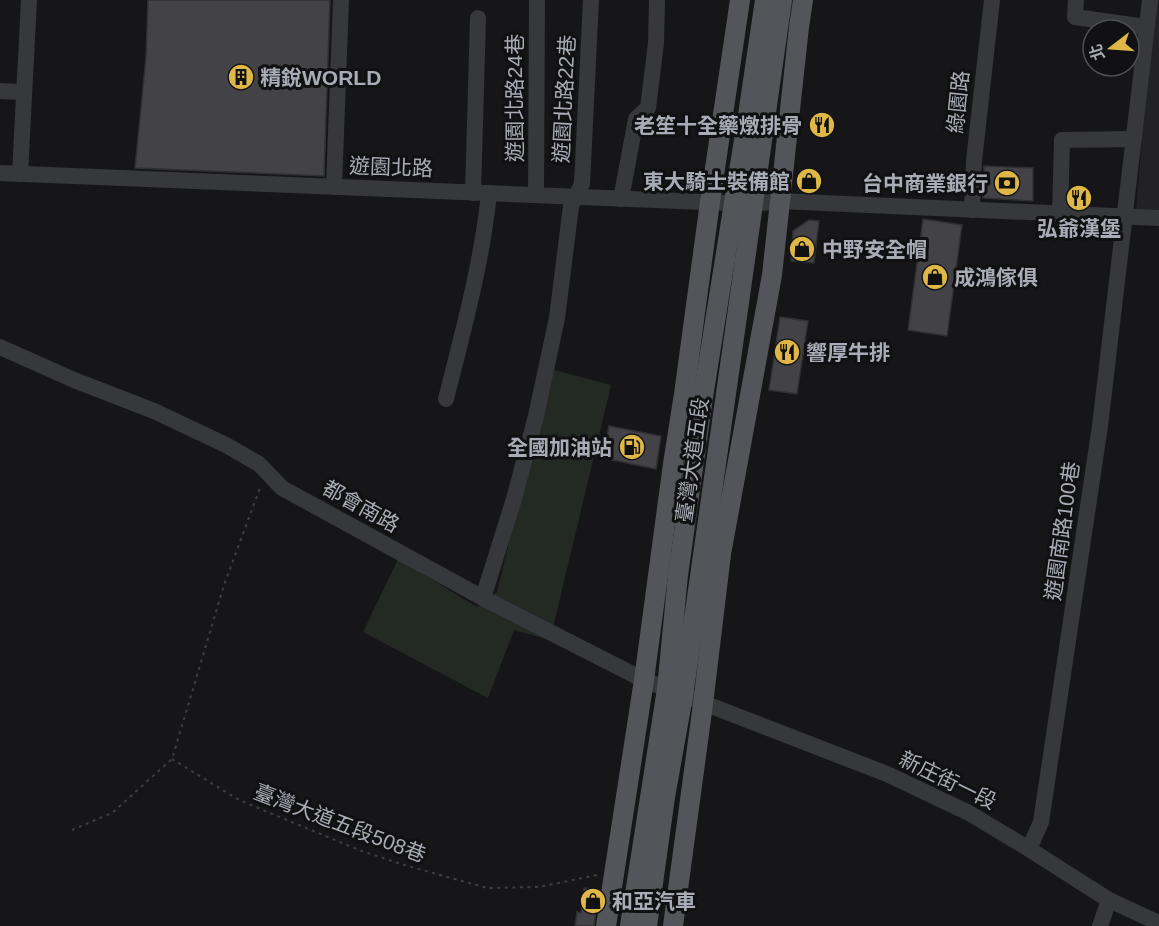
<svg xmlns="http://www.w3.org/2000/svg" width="1159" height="926" viewBox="0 0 1159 926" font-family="Helvetica,'Noto Sans TC',sans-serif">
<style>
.built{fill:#222224}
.green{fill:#232a24}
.building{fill:#434347;stroke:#303033;stroke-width:1.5}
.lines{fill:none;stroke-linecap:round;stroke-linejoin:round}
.path{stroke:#3e3f43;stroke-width:2;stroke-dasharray:3 4.5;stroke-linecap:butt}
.minor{stroke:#37383c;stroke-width:16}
.major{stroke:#54555b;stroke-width:20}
.labels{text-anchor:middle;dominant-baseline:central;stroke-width:6;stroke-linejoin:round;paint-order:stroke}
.poi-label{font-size:21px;font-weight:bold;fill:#a9acb6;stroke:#111113;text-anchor:start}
.street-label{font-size:21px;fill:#a9acb6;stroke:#111113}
</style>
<rect width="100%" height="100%" fill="#161618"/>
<!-- built -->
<path class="built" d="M 1157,0 L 1159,0 L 1159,212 L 1136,211 L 1142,136 Z"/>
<!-- green -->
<path class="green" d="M 551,369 L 611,385 L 550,640 L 514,630 L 488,698 L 363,632 L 398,559 L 477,607 L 497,592 Z"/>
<!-- building -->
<g class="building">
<path d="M 148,0 L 330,0 L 324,176 L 135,168 L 146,57 Z"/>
<path d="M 984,166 L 1033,168 L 1033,201 L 983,198 Z"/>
<path d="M 923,219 L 962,225 L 947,336 L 908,330 Z"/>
<path d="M 809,220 L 819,221 L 814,263 L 791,261 L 793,231 Z"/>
<path d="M 780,317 L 808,321 L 797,394 L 769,390 Z"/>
<path d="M 609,426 L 661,436 L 656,469 L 603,458 Z"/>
<path d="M 584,888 L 599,890 L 594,926 L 575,926 L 577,912 L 581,913 Z"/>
</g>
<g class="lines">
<!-- path -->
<g class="path">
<path d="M 172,759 L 239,800 L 359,850 L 401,864 L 487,888 L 539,887 L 597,875"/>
<path d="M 72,830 L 112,813 L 172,759 L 224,585 L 261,485"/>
</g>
<!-- minor -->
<g class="minor">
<path d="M 1076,0 L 1075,17 L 1146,27"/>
<path d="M 0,91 L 24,92"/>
<path d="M 0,173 L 753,204 L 780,201 L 1159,218"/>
<path d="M 20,174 L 29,0"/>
<path d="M 334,187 L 341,0"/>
<path d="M 473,193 L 478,18"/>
<path d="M 536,195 L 537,0"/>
<path d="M 621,199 L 636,119 L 648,108 L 656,43 L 657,0"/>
<path d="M 972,210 L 974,161 L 992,0"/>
<path d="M 1060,214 L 1062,140 L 1134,139"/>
<path d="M 0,347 L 74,380 L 154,411 L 226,445 L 259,464 L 282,488 L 483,598 L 644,680 L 887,774 L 969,813 L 1029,849 L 1109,900 L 1159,923"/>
<path d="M 446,399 C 463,331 482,263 489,193"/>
<path d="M 483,598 L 514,499 L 536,416 L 557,318 L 571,206 L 582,184 L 591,0"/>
<path d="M 1029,849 L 1041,822 L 1100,426 L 1150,0"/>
<path d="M 1100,926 L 1109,900"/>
</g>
<!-- major -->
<g class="major">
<path d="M 606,926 L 644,680 L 673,464 L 684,394 L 710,202 L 740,0"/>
<path d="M 630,926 L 667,689 L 678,575 L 703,397 L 748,115 L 765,0"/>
<path d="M 647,926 L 665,797 L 683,696 L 782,0"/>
<path d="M 673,926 L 703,704 L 721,554 L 772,275 L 799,27 L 803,0"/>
</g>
</g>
<!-- icons -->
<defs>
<g id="building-disc" transform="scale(1.35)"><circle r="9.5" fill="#deb747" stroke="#111113"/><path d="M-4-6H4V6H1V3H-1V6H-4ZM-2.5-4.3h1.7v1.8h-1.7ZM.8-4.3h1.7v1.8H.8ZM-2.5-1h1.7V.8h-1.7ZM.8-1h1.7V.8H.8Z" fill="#111"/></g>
<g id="restaurant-disc" transform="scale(1.35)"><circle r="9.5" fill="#deb747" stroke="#111113"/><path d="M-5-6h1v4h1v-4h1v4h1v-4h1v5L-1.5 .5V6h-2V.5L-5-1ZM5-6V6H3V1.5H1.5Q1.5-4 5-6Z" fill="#111"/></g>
<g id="shop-disc" transform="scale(1.35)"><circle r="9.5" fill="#deb747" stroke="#111113"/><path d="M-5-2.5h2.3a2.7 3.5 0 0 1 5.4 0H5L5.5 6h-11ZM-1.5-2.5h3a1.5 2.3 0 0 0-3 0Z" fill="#111"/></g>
<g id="bank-disc" transform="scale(1.35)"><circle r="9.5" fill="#deb747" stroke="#111113"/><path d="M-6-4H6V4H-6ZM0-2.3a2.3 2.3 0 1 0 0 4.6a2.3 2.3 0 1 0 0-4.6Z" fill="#111"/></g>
<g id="fuel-disc" transform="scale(1.35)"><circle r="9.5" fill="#deb747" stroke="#111113"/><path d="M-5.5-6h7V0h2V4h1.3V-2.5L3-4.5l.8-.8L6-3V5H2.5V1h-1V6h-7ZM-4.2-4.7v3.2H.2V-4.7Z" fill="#111"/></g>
</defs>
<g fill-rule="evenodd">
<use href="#building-disc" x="241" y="77"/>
<use href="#restaurant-disc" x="822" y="125"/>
<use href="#shop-disc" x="809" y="181"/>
<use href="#bank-disc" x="1007" y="183"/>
<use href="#restaurant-disc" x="1079" y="198"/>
<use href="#shop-disc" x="802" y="249"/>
<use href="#shop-disc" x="935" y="277"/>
<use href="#restaurant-disc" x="787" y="352"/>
<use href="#fuel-disc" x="632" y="447"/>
<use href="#shop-disc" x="593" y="901"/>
</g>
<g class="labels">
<!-- poi labels -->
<g class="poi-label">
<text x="260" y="77">精銳WORLD</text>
<text x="802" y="125" text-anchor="end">老笙十全藥燉排骨</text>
<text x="790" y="181" text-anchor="end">東大騎士裝備館</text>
<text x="988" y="183" text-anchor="end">台中商業銀行</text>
<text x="1079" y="228" text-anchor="middle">弘爺漢堡</text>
<text x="822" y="249">中野安全帽</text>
<text x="954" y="277">成鴻傢俱</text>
<text x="806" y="352">響厚牛排</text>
<text x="612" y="447" text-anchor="end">全國加油站</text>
<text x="612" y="901">和亞汽車</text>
</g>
<!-- street labels -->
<g class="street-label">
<text transform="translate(514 98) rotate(-90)">遊園北路24巷</text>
<text transform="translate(564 99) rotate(-87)">遊園北路22巷</text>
<text transform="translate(958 102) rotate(-84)">綠園路</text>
<text transform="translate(391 167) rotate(2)">遊園北路</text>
<text transform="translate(692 460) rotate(-82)">臺灣大道五段</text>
<text transform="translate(361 506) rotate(29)">都會南路</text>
<text transform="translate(1062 531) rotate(-82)">遊園南路100巷</text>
<text transform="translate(948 780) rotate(26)">新庄街一段</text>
<text transform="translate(340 823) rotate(21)">臺灣大道五段508巷</text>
</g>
</g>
<!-- north arrow -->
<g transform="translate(1111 48) rotate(253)"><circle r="28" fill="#111113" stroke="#4e4f54" stroke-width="1.5"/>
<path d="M0-4.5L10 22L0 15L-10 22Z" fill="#deb747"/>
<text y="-9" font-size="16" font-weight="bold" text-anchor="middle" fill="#a9acb6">北</text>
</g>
</svg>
